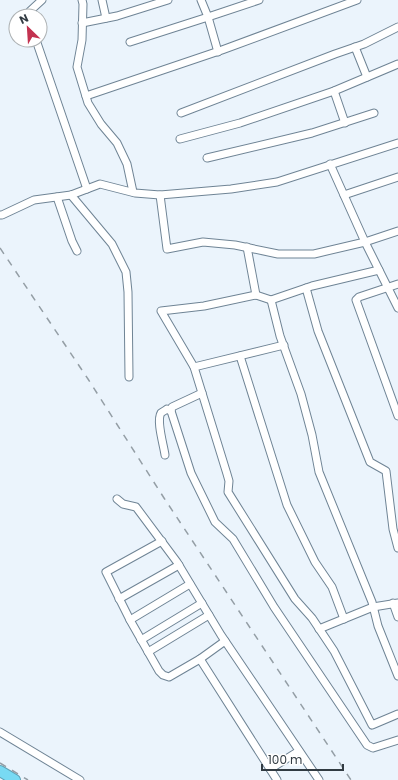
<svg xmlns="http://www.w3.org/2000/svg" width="398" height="780" viewBox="0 0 398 780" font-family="Poppins,sans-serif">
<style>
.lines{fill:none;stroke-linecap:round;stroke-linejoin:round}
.minor-casing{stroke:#6f8495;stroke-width:9}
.highway-casing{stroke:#5fa2b5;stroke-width:12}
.minor{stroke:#fff;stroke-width:7}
.highway{stroke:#78daf3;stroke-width:10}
.rail{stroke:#949ea5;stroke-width:1.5;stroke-dasharray:7 7;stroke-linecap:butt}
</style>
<rect width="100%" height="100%" fill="#ebf4fc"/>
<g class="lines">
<!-- minor casing -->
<g class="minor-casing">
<g id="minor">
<path d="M 82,0 L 83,4 L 82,40 L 77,67 L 88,103 L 101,124 L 117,143 L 127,164 L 133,192"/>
<path d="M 102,0 L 106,18"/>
<path d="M 28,16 L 30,11 L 42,0"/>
<path d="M 82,23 L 117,16 L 168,0"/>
<path d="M 36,40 L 87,189"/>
<path d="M 130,42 L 208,17 L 201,0"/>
<path d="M 355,47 L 367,77"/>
<path d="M 218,52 L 208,17 L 259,0"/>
<path d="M 334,91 L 345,123"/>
<path d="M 86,96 L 222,50 L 357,0"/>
<path d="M 181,113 L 335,54 L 364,44 L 398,27"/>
<path d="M 180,139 L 240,123 L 334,91 L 398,64"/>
<path d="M 207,158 L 312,133 L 374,113"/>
<path d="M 330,164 L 365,242 L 398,308"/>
<path d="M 71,195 L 112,244 L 126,272 L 128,292 L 129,377"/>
<path d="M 160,195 L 167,249 L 203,242 L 235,245 L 278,254 L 314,254 L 365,242 L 398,231"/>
<path d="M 344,195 L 398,177"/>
<path d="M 57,197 L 72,241 L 77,251"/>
<path d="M 0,215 L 2,215 L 34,200 L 71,195 L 100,184 L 135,193 L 160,195 L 231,189 L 277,182 L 398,143"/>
<path d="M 247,247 L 256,295"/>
<path d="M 379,270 L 312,286 L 271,300 L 280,336 L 301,394 L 312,435 L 319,472 L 372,602 L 378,626 L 398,676"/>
<path d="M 398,284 L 359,297 L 356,300 L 398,416"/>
<path d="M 306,288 L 318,331 L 370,462 L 386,471 L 393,529 L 398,548"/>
<path d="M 271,300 L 256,295 L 204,306 L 161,311 L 194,367 L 227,474 L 229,481 L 228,492 L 295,599 L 312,618 L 334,651 L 372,725 L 398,714"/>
<path d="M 240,356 L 287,505 L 315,562 L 332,587 L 344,619"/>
<path d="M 194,367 L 284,345"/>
<path d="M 202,393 L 172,407 L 171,411 L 191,473 L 215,522 L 233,539 L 274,607 L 367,745 L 373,748 L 398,740"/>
<path d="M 165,455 C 164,446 156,421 161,413 C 162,412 166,410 167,409 L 171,411"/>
<path d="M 117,499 L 123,504 L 136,507 L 177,562 L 221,635 L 319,780"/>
<path d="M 162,541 L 106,572 L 130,620 L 159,671 L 163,675 L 169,677 L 200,659 L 277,780"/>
<path d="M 119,599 L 179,565"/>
<path d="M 393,603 L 398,617"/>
<path d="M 130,620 L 190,584"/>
<path d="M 319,629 L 373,607 L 398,603"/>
<path d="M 141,640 L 202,603"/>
<path d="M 148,652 L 209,615"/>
<path d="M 200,659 L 225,641"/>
<path d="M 0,732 L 80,780"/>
<path d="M 270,769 L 299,751"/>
</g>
</g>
<!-- highway casing -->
<g class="highway-casing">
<path id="highway" d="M 0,771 L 15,780"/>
</g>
<!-- minor -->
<use href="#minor" class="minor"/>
<!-- highway -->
<use href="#highway" class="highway"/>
<!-- rail -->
<g class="rail">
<path d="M 0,248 L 88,379 L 164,498 L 351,780"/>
<path d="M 0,763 L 28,780"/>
</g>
</g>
<!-- north arrow -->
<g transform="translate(28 28) rotate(335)"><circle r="19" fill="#ffffff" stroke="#adb1b3"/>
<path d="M0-3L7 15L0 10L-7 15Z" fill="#c33250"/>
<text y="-6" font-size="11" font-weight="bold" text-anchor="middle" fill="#313b42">N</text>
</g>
<!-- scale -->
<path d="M262 764v6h81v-6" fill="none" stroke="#313b42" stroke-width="2"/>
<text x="268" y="764" font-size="12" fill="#313b42" stroke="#ffffff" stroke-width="3" paint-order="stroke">100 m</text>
</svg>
